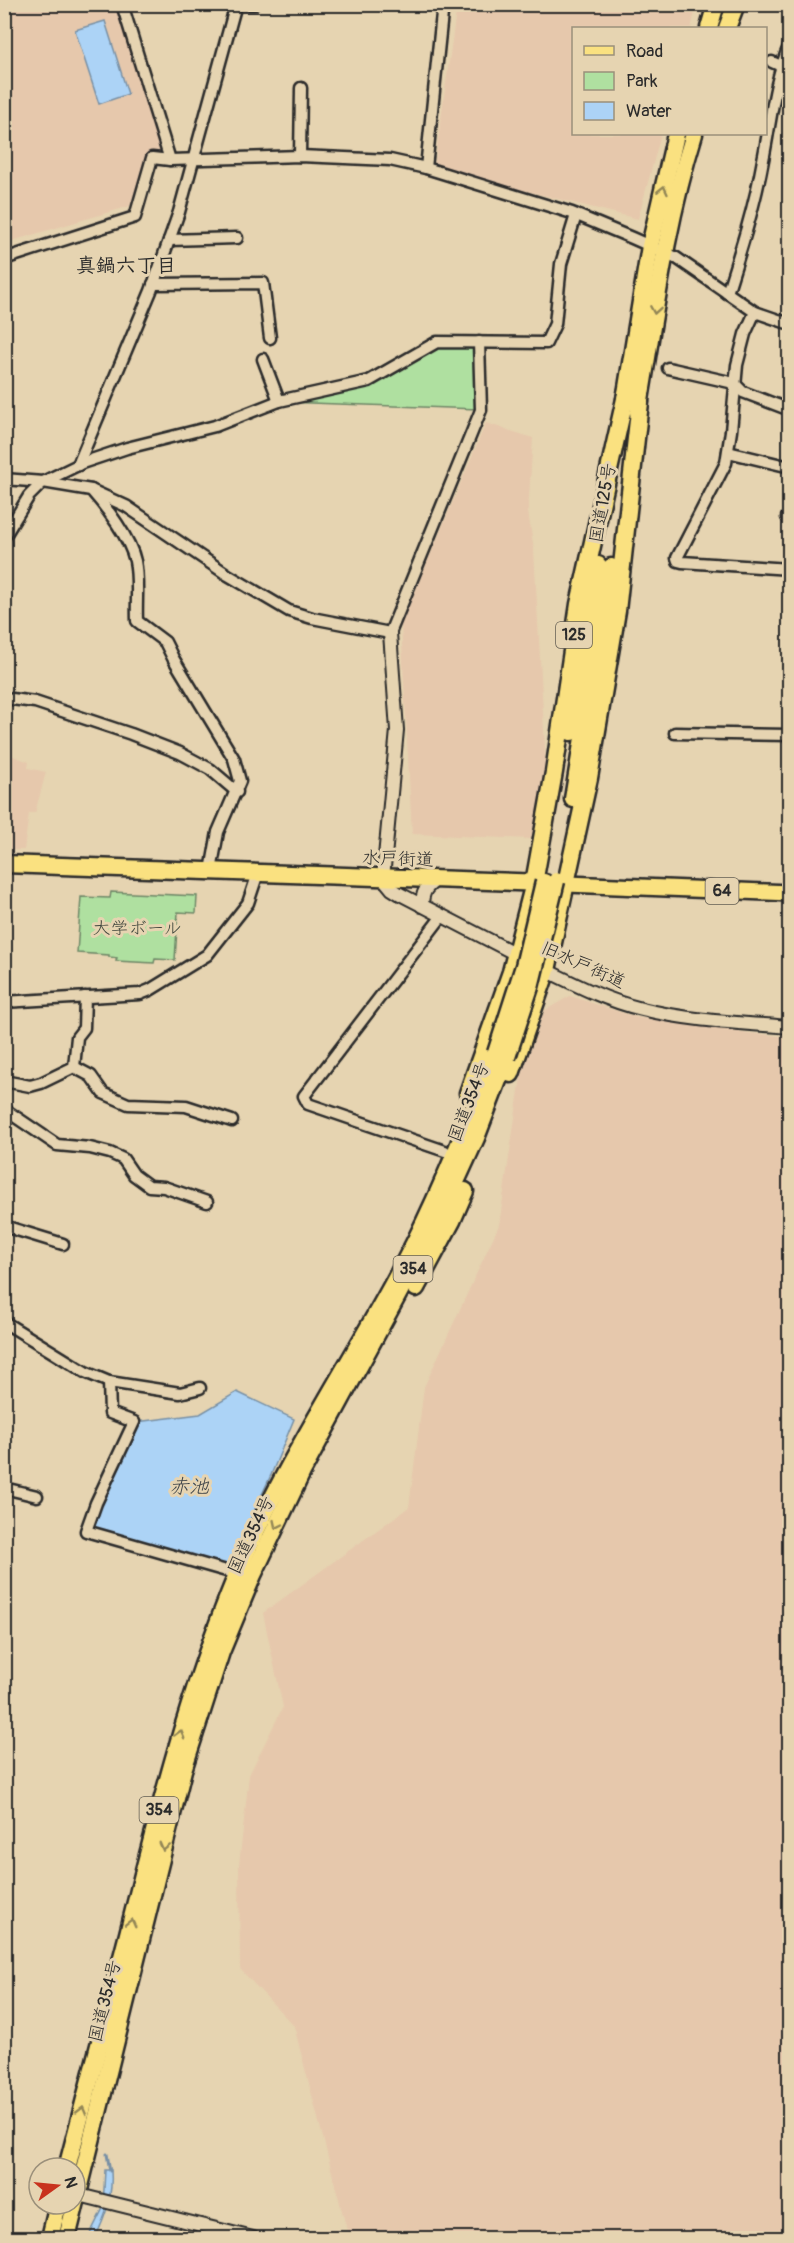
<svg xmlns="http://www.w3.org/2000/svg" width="794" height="2243" viewBox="0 0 794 2243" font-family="Pangolin,'Klee One',sans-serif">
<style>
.built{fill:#e6c8ac}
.green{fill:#afe0a0;stroke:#6d8666;stroke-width:1.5}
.water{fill:#acd3f6;stroke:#7890a5;stroke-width:1.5}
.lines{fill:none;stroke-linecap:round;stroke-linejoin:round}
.stream{stroke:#7890a5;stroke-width:3}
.minor-casing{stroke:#2b2b2b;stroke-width:15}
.tertiary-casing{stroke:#2b2b2b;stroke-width:16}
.primary-casing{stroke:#2b2b2b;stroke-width:20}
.trunk-casing{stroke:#2b2b2b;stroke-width:21}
.minor{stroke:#e6d4b1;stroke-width:10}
.tertiary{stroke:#e6d4b1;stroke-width:12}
.primary{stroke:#fae180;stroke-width:15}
.trunk{stroke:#fae180;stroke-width:16}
.trunk-bridge-casing{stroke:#2b2b2b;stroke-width:21;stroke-linecap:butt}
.trunk-bridge{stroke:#fae180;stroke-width:16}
.oneway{stroke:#928656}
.labels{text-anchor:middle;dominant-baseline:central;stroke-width:6;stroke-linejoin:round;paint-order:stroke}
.shield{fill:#e6d4b1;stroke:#635e53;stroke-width:1.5}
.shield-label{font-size:16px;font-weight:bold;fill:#2b2b2b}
.street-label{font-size:18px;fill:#2b2b2b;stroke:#e6d4b1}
.park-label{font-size:18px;fill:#3f463d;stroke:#e6d4b1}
.neighbourhood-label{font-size:20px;font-weight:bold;fill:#2b2b2b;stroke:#e6d4b1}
.water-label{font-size:20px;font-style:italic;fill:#3e4449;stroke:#e6d4b1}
</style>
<rect width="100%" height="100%" fill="#e6d4b1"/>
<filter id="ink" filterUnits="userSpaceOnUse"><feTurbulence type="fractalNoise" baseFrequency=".0167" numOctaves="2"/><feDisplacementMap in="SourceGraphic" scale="12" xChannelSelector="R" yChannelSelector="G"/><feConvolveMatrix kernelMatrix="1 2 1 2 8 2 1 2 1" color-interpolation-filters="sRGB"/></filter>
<g filter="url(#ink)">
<!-- built -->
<g class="built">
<path d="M 5,5 L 119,5 L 166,149 L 147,156 L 130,206 L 5,243 Z"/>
<path d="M 457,5 L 697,5 L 691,28 L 574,28 L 574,134 L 661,134 L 638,219 L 434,168 Z"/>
<path d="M 486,423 L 533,438 L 528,512 L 534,550 L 546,767 L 532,839 L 412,834 L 401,624 Z"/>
<path d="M 5,753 L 29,762 L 28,768 L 46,772 L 35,813 L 29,813 L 24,850 L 5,850 Z"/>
<path d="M 570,996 L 636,1017 L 739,1032 L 789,1037 L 789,2238 L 349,2238 L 294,2026 L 240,1969 L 239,1865 L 249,1775 L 283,1707 L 263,1613 L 409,1507 L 424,1387 L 499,1225 L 521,1077 L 544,1011 Z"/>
</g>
<!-- green -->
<g class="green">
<path d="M 439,345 L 477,345 L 478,409 L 282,402 L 370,385 Z"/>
<path d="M 111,892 L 197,896 L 196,913 L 178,912 L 175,960 L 155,959 L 154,963 L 116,961 L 117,958 L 109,957 L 109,955 L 77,953 L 81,897 L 110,898 Z"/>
</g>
<!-- water -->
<g class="water">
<path d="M 105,21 L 128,94 L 99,104 L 75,30 Z"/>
<path d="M 237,1392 L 294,1419 L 271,1475 L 228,1568 L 89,1530 L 136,1422 L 200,1414 Z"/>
<path d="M 105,2170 L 111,2170 C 113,2195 106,2216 95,2238 L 88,2238 L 103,2208 Z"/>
</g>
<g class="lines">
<!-- stream -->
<path class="stream" d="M 107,2154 L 110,2171"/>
<!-- minor casing -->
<g class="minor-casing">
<g id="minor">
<path d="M 233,4 L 254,4"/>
<path d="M 443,4 L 426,168 L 572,213 L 632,238 L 675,257 L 755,312 L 790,324"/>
<path d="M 786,4 L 790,6"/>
<path d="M 772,62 L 790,70"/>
<path d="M 300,156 L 301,88"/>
<path d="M 170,160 L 300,156 L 390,160 L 426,168"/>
<path d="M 169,240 L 237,238"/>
<path d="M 4,259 L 135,217 L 152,158 L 170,160 L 122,4"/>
<path d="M 153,284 L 263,283 L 270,338"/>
<path d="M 727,293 C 741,249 755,205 763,160 C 771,121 774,80 790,44"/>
<path d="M 755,312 L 745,334 L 737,365 L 731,431 L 726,463 L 677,558 L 678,561 L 682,562 L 790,569"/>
<path d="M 263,359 L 279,401"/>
<path d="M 668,368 L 734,383 L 743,392 L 790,410"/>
<path d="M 728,452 L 790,467"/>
<path d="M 78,465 L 151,291 L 179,212 L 236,4"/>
<path d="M 4,479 L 43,482 L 91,490 C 106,507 130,538 135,561 C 139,581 136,601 137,621 L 165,642 L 173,658 L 234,759 L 240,781 L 218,832 L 211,871"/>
<path d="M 91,490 L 126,506 L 228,575 L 289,611 L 312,618 L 390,633 L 481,410 L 479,342"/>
<path d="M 787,517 L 790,518"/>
<path d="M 4,537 L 29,496 L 43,482 L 82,463 L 127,448 L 215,426 L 279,401 L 369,381 L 437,342 L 546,343 L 555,324 L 561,264 L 576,215"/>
<path d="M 4,698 L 35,702 L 131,734 L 180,753 L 210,769 L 237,792"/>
<path d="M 675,733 L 790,735"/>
<path d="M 442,916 L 304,1096 L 308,1104 L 445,1151"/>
<path d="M 4,1002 L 140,994 L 150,990 L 207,955 L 248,903 L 258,873"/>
<path d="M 74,1067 L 91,1076 L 103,1093 L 128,1104 L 186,1106 L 232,1121"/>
<path d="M 4,1081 L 30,1086 L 41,1083 L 74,1067 L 77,1037 L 84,1028 L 85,997"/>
<path d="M 4,1109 L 57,1145 L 90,1148 L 110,1153 L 123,1159 L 134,1175 L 149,1186 L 164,1187 L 207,1202"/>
<path d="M 4,1226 L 63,1244"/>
<path d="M 4,1322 L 85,1372 L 109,1382 L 180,1393 L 200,1388"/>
<path d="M 109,1382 L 110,1413 L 134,1422 L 96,1503 L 86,1531 L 237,1574"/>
<path d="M 4,1488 L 37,1496"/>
</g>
</g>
<!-- tertiary casing -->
<g class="tertiary-casing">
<g id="tertiary">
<path d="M 390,633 L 397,730 L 383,878 L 392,889 L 400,894 L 522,957"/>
<path d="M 422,906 C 422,892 426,886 438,879"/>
<path d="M 540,967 C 572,983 607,1001 642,1009 C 690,1021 741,1023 790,1027"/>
<path d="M 75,2194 L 253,2238"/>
</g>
</g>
<!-- primary casing -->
<g class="primary-casing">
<path id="primary" d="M 567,884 L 790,893"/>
</g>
<!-- trunk casing -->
<g class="trunk-casing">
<g id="trunk">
<path d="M 709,28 L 716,4"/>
<path d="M 727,28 L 736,4"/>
<path d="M 625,400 L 650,246 L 676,134"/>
<path d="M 638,412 C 654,318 666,224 694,134"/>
<path d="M 571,732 L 598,565"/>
<path d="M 573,799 L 611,567"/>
<path d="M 4,864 L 545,883"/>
<path d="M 511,1074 L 547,970 L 589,778 L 617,611 L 640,402"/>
<path d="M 468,1093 L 511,972 L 534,883 L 554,772 L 579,604 L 627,390"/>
<path d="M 416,1288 L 452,1221 L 465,1191"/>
<path d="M 67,2168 C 87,2090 108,2012 128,1934 C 158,1813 188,1693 236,1577 C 281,1466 349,1368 404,1263 C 440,1195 467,1124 496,1053"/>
<path d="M 50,2238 L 58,2204"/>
<path d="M 67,2238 L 183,1770 L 221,1652 L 253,1575 L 302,1472 L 440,1217 L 476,1138 L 507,1057"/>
</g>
</g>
<!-- minor -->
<use href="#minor" class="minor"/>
<!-- tertiary -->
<use href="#tertiary" class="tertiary"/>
<!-- primary -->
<use href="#primary" class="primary"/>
<!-- trunk -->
<use href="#trunk" class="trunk"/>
<!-- trunk-bridge casing -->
<g class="trunk-bridge-casing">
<g id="trunk-bridge">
<path d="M 496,1053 L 524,966 L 544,882"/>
<path d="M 507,1057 L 530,987 L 556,881"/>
</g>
</g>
<!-- trunk-bridge -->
<use href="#trunk-bridge" class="trunk-bridge"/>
</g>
<!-- one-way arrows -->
<defs><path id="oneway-chevron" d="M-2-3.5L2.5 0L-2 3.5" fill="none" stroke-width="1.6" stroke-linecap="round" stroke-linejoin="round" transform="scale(1.5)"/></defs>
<g class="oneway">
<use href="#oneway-chevron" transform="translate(663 190) rotate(-77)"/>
<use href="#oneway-chevron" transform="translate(655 310) rotate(99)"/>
<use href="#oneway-chevron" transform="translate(277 1525) rotate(115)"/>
<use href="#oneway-chevron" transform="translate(180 1734) rotate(-74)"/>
<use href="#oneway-chevron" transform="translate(164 1847) rotate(104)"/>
<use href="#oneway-chevron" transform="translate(131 1923) rotate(-76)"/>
<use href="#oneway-chevron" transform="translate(82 2111) rotate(-75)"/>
</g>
</g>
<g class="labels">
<!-- shield labels -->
<g class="shield">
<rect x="556" y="622" width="36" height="26" rx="4.5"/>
<rect x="705.5" y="878" width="33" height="26" rx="4.5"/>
<rect x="393.5" y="1256" width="39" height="26" rx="4.5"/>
<rect x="139.5" y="1797" width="39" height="26" rx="4.5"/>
</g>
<g class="shield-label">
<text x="574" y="635">125</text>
<text x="722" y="891">64</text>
<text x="413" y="1269">354</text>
<text x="159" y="1810">354</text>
</g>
<!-- street labels -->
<g class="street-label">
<text transform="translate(603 503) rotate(-80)">国道125号</text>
<text transform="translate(398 859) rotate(2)">水戸街道</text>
<text transform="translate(583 965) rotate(24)">旧水戸街道</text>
<text transform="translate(469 1102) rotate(-69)">国道354号</text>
<text transform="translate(251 1535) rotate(-65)">国道354号</text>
<text transform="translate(105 2001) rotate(-76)">国道354号</text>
</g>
<!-- park labels -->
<g class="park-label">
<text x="137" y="928">大学ボール</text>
</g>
<!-- neighbourhood labels -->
<g class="neighbourhood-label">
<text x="126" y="265">真鍋六丁目</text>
</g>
<!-- water labels -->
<g class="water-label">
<text x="189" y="1486">赤池</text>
</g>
</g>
<!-- margin -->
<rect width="794" height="2243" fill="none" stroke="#e6d4b1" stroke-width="24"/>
<rect x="12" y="12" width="770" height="2219" fill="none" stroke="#2b2b2b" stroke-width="2" filter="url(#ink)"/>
<!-- legend -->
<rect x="572" y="27" width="195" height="108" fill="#e6d4b1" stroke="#9b907b" stroke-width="1.5"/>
<rect x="584" y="46" width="30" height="9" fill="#fae180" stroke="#9b907b" stroke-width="1.5"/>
<text x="626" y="57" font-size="18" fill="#2b2b2b">Road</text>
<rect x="584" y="72" width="30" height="18" fill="#afe0a0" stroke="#9b907b" stroke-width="1.5"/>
<text x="626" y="87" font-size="18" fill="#2b2b2b">Park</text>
<rect x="584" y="102" width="30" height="18" fill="#acd3f6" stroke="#9b907b" stroke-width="1.5"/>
<text x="626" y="117" font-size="18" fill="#2b2b2b">Water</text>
<!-- north arrow -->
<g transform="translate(57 2186) rotate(75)"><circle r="28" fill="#e6d4b1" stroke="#9b907b" stroke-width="1.5"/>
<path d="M0-4.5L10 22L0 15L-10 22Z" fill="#c8321e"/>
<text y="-9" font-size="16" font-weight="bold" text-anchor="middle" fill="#2b2b2b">N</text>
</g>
</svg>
